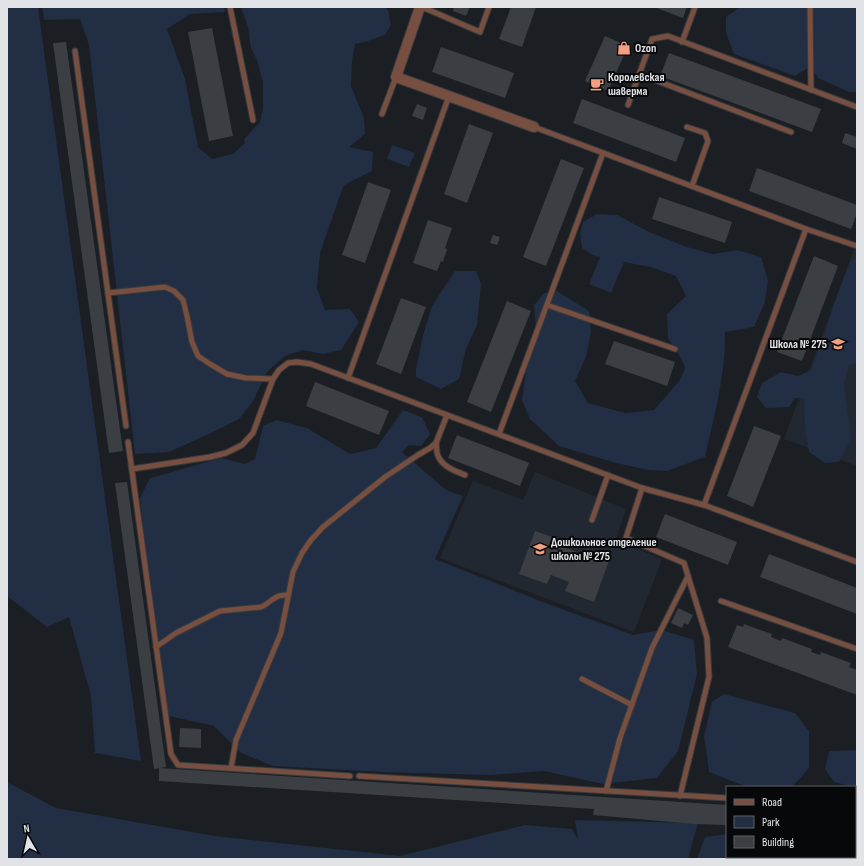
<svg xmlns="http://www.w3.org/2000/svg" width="864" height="866" viewBox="0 0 864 866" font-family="'Sofia Sans Condensed',sans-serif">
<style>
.built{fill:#222832}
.green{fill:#212e44}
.building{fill:#3b3f44}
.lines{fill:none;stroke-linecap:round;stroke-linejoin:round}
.lane-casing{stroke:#373a3e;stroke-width:7}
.street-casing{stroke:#373a3e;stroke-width:12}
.lane{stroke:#774f40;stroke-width:5}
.street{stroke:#774f40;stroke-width:10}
.labels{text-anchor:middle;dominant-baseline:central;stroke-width:4;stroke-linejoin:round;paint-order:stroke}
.poi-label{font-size:12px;font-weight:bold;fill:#e1e3e7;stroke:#07080a;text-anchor:start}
</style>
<rect width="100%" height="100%" fill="#1b1e23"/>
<!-- built -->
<g class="built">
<path d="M 854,249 L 857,250 L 857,466 L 784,439 Z"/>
<path d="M 535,472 L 626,509 L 616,540 L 662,559 L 634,632 L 440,558 L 473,481 L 523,500 Z"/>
</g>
<!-- green -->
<g class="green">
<path d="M 7,7 L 38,7 L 141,761 L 95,753 L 91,696 L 69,617 L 47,627 L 7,596 Z"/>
<path d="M 42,7 L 224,7 L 225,12 L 190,14 L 167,29 L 185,79 L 198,147 L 212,159 L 233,154 L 245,143 L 244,139 L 260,122 L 263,108 L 263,82 L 257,60 L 251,48 L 248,27 L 241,7 L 385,7 L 388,10 L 391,25 L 385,35 L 365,42 L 355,44 L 352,61 L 351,86 L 364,118 L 365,134 L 349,147 L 373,152 L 372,171 L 348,183 L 343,187 L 320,253 L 317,288 L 325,310 L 350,309 L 359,322 L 341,350 L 323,354 L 303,350 L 285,356 L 267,372 L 253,401 L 239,419 L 209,434 L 169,452 L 135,454 L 89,45 L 80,19 L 44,20 Z"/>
<path d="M 740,7 L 857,7 L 857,92 L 849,92 L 818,78 L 811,66 L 795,76 L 734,54 L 726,33 L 726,17 Z"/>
<path d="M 392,145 L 415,153 L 409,167 L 387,159 Z"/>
<path d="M 597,214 L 617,215 L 649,232 L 687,247 L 713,254 L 737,250 L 761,257 L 768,281 L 765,302 L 754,327 L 725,332 C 726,374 714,417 705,457 L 667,471 L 648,470 L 616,463 L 559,446 L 530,419 L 522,400 L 527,363 L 536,327 L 534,305 L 544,293 L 557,291 L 589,311 L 591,332 L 586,357 L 575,381 L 588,403 L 625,413 L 654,410 L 680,380 L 685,368 L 682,360 L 668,338 L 667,314 L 686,296 L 676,276 L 650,267 L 624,262 L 611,293 L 589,284 L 600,257 L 592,255 L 582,248 L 580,234 L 583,222 Z"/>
<path d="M 857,257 L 857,363 L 849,365 L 844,384 L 851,438 L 839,462 L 825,463 L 809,452 L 805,427 L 804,398 L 795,398 L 789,407 L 766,408 L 757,397 L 762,383 L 781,372 L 798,376 L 811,370 L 826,331 L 833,307 L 849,264 Z"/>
<path d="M 455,271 L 476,271 L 481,284 L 477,325 L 466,349 L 459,379 L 441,389 L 416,377 L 416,369 L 423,335 L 432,306 Z"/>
<path d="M 403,410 L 422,417 L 430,434 L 421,446 L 409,445 L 402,452 L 446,490 L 463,496 L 435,559 L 543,602 L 633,635 L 662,630 L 694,640 L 697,674 L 678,751 L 657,778 L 603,784 L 544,771 L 490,775 L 382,772 L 273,766 L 241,753 L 214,726 L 169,716 L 165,709 L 156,647 L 140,498 L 150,478 L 221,458 L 245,464 L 255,459 L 263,426 L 276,420 L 307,428 L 350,454 L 376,448 Z"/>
<path d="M 724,694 L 795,713 L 809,731 L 809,768 L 792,787 L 747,787 L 709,772 L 704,736 L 712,702 Z"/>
<path d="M 857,750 L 857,785 L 850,786 L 834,782 L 825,769 L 829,751 Z"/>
<path d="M 7,782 L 56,808 L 215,836 L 400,856 L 525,825 L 572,829 L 578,840 L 575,820 L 698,823 L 688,859 L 7,859 Z"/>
<path d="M 727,834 L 727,857 L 771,857 L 771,859 L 697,859 L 705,837 Z"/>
</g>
<!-- building -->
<g class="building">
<path d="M 454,7 L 470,7 L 466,16 L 453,11 Z"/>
<path d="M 511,7 L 536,7 L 522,47 L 499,39 Z"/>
<path d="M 654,7 L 687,7 L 683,18 Z"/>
<path d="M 212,28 L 233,136 L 209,141 L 188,32 Z"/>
<path d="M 605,36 L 628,46 L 608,91 L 585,81 Z"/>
<path d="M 66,42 L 123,451 L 109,453 L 53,43 Z"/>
<path d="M 441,47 L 514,73 L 505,98 L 432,72 Z"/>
<path d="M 669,53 L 821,109 L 812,132 L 660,76 Z"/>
<path d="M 582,99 L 685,138 L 676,162 L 573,123 Z"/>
<path d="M 417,104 L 427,108 L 423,120 L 412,116 Z"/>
<path d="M 469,124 L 493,133 L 467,203 L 444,194 Z"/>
<path d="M 845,133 L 857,137 L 857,149 L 842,143 Z"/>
<path d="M 561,159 L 584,168 L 546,266 L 523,257 Z"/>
<path d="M 757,168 L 857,205 L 857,213 L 851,229 L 749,191 Z"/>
<path d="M 368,182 L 391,190 L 365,263 L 342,255 Z"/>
<path d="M 659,197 L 732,222 L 725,243 L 652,219 Z"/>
<path d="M 428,220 L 452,228 L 445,248 L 447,249 L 443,262 L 441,261 L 437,271 L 413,263 Z"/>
<path d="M 493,235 L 500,237 L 497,245 L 490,243 Z"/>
<path d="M 814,256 L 838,266 L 802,361 L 777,352 Z"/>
<path d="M 401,298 L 426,307 L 401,374 L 376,364 Z"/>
<path d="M 507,301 L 531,311 L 491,412 L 467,402 Z"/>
<path d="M 614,341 L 675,362 L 667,386 L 605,364 Z"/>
<path d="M 315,382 L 389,411 L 379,435 L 306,406 Z"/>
<path d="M 754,426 L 781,436 L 753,507 L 727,496 Z"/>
<path d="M 457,435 L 529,463 L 520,486 L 448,458 Z"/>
<path d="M 127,482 L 166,767 L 154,769 L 115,483 Z"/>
<path d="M 665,514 L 737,542 L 728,565 L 656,537 Z"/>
<path d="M 535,531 L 558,539 L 556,544 L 585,555 L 587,549 L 610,558 L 594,602 L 565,591 L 569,582 L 551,575 L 547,584 L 519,574 Z"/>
<path d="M 769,554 L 857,588 L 857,614 L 760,577 Z"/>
<path d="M 678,608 L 693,615 L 688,625 L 684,623 L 682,628 L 671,623 Z"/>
<path d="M 744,624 L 772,634 L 771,637 L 781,641 L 782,638 L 812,649 L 811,652 L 820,655 L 821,652 L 851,663 L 849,667 L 857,670 L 857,695 L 728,647 L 737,625 L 743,627 Z"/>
<path d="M 180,728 L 201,729 L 201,748 L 179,747 Z"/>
<path d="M 159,768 L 727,805 L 727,825 L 694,824 L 593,815 L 594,809 L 159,781 Z"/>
</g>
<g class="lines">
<!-- lane casing -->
<g class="lane-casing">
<g id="lane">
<path d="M 230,7 L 253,120"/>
<path d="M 422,7 L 480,32 L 489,7"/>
<path d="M 810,7 L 811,90"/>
<path d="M 682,42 L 695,7"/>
<path d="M 75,51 L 126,426"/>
<path d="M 639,74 L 791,132"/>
<path d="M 628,105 L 652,39 L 668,36 L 857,107"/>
<path d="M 382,114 L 396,77"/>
<path d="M 534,127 L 806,229 L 857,246"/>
<path d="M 687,127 L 705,133 L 708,141 L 692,186"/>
<path d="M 108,293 L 165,287 L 174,291 L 183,300 L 187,316 L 192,342 L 198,356 L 210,364 L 227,374 L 246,378 L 273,379"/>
<path d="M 547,305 L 675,349"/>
<path d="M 348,378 L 449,96"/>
<path d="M 499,434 L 603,153"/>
<path d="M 128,442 L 171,754 L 178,765 L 350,776"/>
<path d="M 436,443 C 437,447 436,452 438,456 C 443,467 455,471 465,475"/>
<path d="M 132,469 L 210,457 L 226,453 L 242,445 L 253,433 L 273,379 L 279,370 L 288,363 L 297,362 L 311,364 L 642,488 L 704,505 L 857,562"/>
<path d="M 642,488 L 626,538 L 684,563 L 707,638 L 709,677 L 680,796"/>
<path d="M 704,505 L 806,229"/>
<path d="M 592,520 L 608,475"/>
<path d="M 721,601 L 857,649"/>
<path d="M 156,647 L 176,633 L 220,611 L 261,607 C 267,605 269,601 275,598 C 278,595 283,595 288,595"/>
<path d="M 582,679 L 632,705"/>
<path d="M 231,768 L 236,740 L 281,633 L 293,572 L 302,553 L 311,540 L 323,527 L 385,477 L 418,455 L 430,448 L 436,443 L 447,415"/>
<path d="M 359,776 L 727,798"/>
<path d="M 606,791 L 620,738 L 652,648 L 688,576"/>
<path d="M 855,804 L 857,804"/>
</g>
</g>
<!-- street casing -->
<g class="street-casing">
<path id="street" d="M 420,7 L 396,77 L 534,127"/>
</g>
<!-- lane -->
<use href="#lane" class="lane"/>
<!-- street -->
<use href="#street" class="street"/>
</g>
<!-- icons -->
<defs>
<g id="shop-bare" transform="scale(1.08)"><path d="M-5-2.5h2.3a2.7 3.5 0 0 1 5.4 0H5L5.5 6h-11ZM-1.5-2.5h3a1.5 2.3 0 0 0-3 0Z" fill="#f2a081" stroke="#07080a" stroke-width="2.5" paint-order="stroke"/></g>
<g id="cafe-bare" transform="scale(1.08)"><path d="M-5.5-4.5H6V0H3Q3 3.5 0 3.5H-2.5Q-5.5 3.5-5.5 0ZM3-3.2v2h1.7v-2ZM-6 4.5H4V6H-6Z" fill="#f2a081" stroke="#07080a" stroke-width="2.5" paint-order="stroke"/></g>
<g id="school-bare" transform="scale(1.08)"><path d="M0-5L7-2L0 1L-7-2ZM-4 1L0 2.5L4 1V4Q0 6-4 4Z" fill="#f2a081" stroke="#07080a" stroke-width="2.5" paint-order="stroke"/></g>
</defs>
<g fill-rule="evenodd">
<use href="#shop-bare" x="624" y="48"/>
<use href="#cafe-bare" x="597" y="84"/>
<use href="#school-bare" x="838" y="344"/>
<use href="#school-bare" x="540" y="549"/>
</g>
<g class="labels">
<!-- poi labels -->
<g class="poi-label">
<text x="635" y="48">Ozon</text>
<text x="608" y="77">Королевская<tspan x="608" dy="14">шаверма</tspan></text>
<text x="827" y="344" text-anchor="end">Школа № 275</text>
<text x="551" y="542">Дошкольное отделение<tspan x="551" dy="14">школы № 275</tspan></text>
</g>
</g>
<!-- border -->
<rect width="864" height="866" fill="none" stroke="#e1e3e7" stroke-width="16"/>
<!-- legend -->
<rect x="726" y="786" width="130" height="72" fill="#07080a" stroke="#5e6062"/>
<rect x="734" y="799" width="20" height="6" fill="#774f40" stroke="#5e6062"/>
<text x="762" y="806" font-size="12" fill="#e1e3e7">Road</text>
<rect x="734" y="816" width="20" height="12" fill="#212e44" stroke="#5e6062"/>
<text x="762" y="826" font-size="12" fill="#e1e3e7">Park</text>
<rect x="734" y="836" width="20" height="12" fill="#3b3f44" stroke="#5e6062"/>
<text x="762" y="846" font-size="12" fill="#e1e3e7">Building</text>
<!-- north arrow -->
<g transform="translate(28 838) rotate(351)" stroke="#07080a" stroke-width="3" paint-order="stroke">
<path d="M0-3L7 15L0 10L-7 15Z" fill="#e1e3e7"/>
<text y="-6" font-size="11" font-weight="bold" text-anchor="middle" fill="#e1e3e7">N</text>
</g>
</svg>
